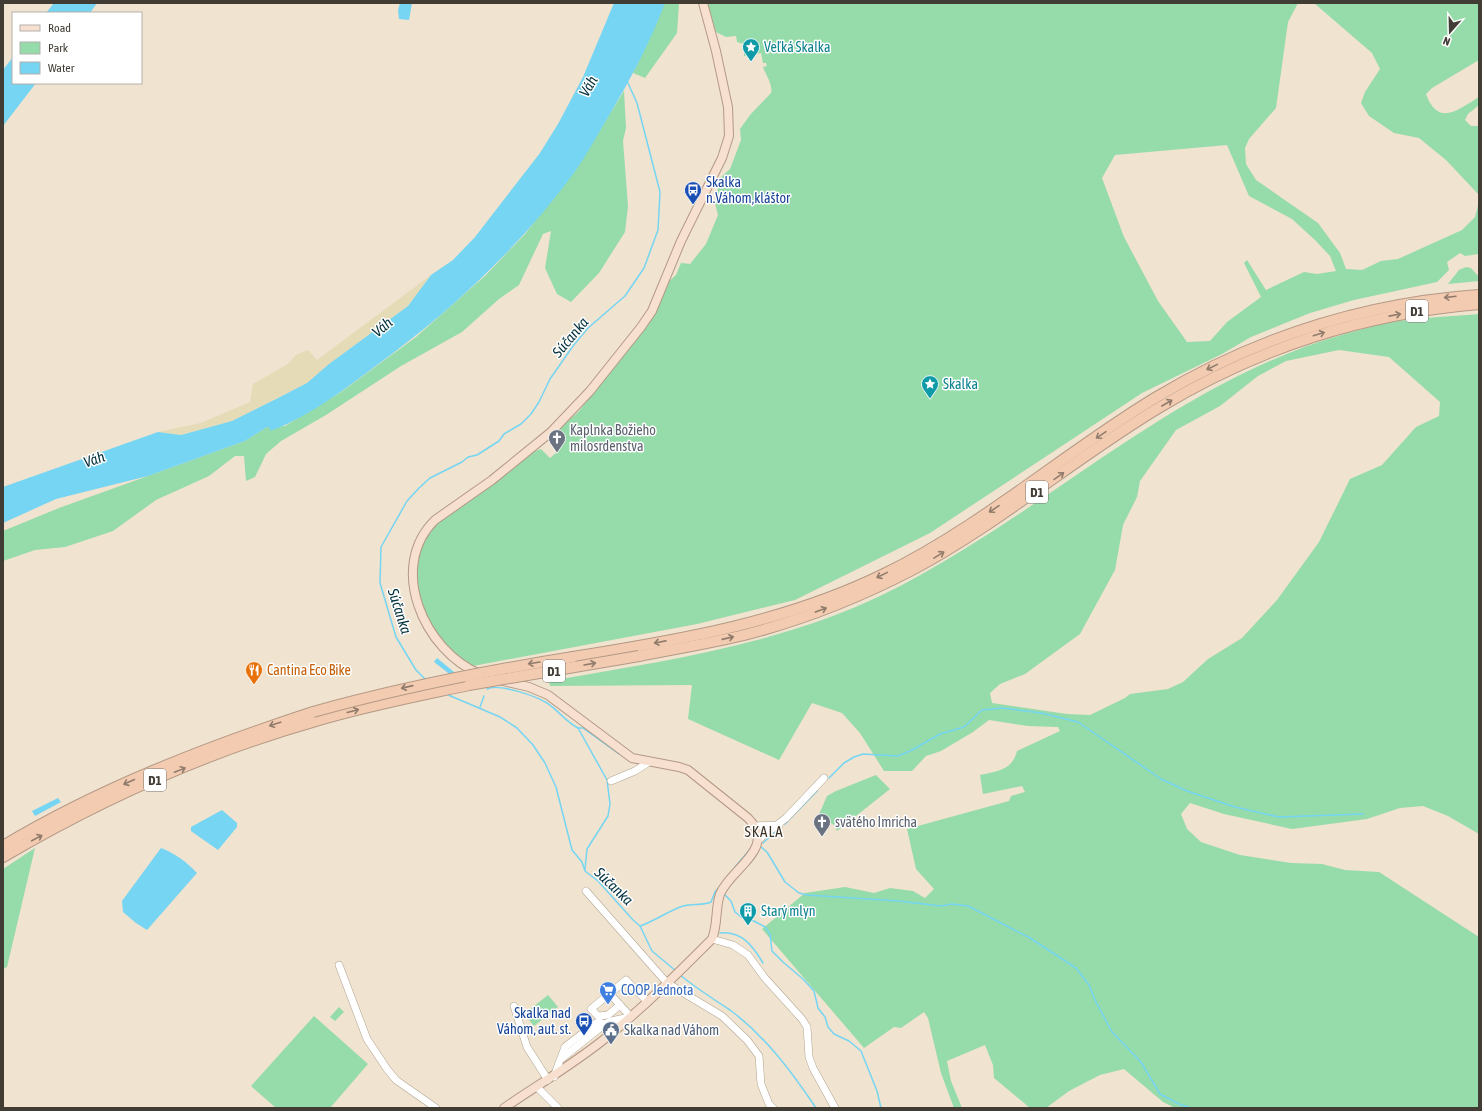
<svg xmlns="http://www.w3.org/2000/svg" width="1482" height="1111" viewBox="0 0 1482 1111" font-family="'Asap Condensed',sans-serif">
<style>
.green{fill:#96dbaa;fill-rule:evenodd}
.sand{fill:#e5dcb7}
.water{fill:#75d5f2}
.lines{fill:none;stroke-linecap:round;stroke-linejoin:round}
.stream{stroke:#75d5f2;stroke-width:1.5}
.minor-casing{stroke:#b1a592;stroke-width:8}
.major-casing{stroke:#b49985;stroke-width:10}
.highway-casing{stroke:#b49985;stroke-width:12}
.minor{stroke:#fff;stroke-width:7}
.major{stroke:#f7e0d0;stroke-width:8}
.highway{stroke:#f2cbb1;stroke-width:10}
.highway-bridge-casing{stroke:#b49985;stroke-width:12;stroke-linecap:butt}
.highway-bridge{stroke:#f2cbb1;stroke-width:10}
.oneway{stroke:#917c6c}
.labels{text-anchor:middle;dominant-baseline:central;stroke-width:3;stroke-linejoin:round;paint-order:stroke}
.shield{fill:#fff;stroke:#7a7671;stroke-width:1}
.shield-label{font-size:13px;font-weight:bold;fill:#413c34}
.culture-label{font-size:14px;fill:#0d838f;stroke:#fff;text-anchor:start}
.transit-label{font-size:14px;fill:#164399;stroke:#fff;text-anchor:start}
.worship-label{font-size:14px;fill:#5b616d;stroke:#fff;text-anchor:start}
.food-label{font-size:14px;fill:#c56008;stroke:#fff;text-anchor:start}
.shop-label{font-size:14px;fill:#366cbe;stroke:#fff;text-anchor:start}
.service-label{font-size:14px;fill:#4e5e75;stroke:#fff;text-anchor:start}
.water-label{font-size:15px;font-style:italic;fill:#03323e;stroke:#fff}
.neighbourhood-label{font-size:15px;letter-spacing:1px;fill:#3c3323;stroke:#fff}
</style>
<rect width="100%" height="100%" fill="#f0e3d0"/>
<!-- green -->
<g class="green">
<path d="M 665,3 L 679,3 L 677,33 L 645,78 L 633,73 Z"/>
<path d="M 706,3 L 1298,3 L 1288,22 L 1276,108 L 1249,139 L 1245,148 L 1246,164 L 1256,180 L 1318,223 L 1340,253 L 1346,269 L 1362,270 L 1381,261 L 1398,259 L 1462,230 L 1475,217 L 1479,202 L 1479,254 L 1465,256 L 1460,253 L 1447,262 L 1449,270 L 1437,282 L 1354,300 L 1310,313 L 1251,337 L 1222,354 L 1142,393 L 930,533 L 795,600 L 697,624 L 473,666 C 467,662 458,658 452,653 C 448,649 445,644 441,639 C 416,607 405,568 430,532 C 443,513 473,497 492,484 C 506,474 526,453 541,449 L 550,458 L 557,452 L 550,443 L 550,438 L 579,411 L 654,316 L 668,282 L 676,275 L 681,263 L 690,264 L 706,244 L 718,215 L 715,203 L 720,178 L 730,169 L 741,140 L 740,129 L 750,115 L 771,93 C 773,85 766,75 763,67 L 767,66 L 766,63 L 763,63 L 761,53 L 744,56 L 744,44 L 737,42 L 736,36 L 726,37 L 716,32 ZM 1227,145 L 1249,196 L 1292,219 L 1316,241 L 1330,256 L 1336,271 L 1317,274 L 1304,272 L 1266,290 L 1247,260 L 1244,263 L 1261,297 L 1227,322 L 1210,341 L 1187,342 L 1158,301 L 1124,237 L 1102,178 L 1115,155 Z"/>
<path d="M 1314,3 L 1479,3 L 1479,60 L 1432,88 L 1426,94 C 1438,127 1458,110 1479,97 L 1479,105 L 1468,114 L 1465,120 L 1471,126 L 1479,126 L 1479,195 L 1446,160 L 1419,138 L 1394,133 L 1369,116 L 1361,103 L 1365,92 L 1380,69 L 1372,53 Z"/>
<path d="M 624,91 L 626,128 L 623,141 L 628,206 L 625,232 L 599,273 L 571,302 L 557,294 L 545,268 L 551,231 L 543,234 L 519,285 L 499,299 L 462,332 L 401,366 L 326,415 L 281,441 L 266,454 L 255,477 L 246,481 L 244,456 L 235,456 L 209,476 L 156,500 L 113,531 L 65,547 L 35,550 L 3,561 L 3,531 L 59,508 L 245,441 L 267,427 L 285,426 L 341,392 L 416,337 L 486,275 L 525,234 L 574,172 Z"/>
<path d="M 1466,267 L 1471,268 L 1479,277 L 1479,281 L 1448,284 L 1459,270 Z"/>
<path d="M 1479,314 L 1479,834 L 1448,816 L 1423,806 L 1400,808 L 1367,819 L 1292,829 L 1224,814 L 1190,803 L 1181,814 L 1187,829 L 1201,842 L 1240,855 L 1291,863 L 1322,864 L 1345,870 L 1379,872 L 1479,937 L 1479,1108 L 1175,1108 L 1163,1102 L 1124,1069 L 1100,1075 L 1069,1091 L 1046,1108 L 1030,1108 L 994,1078 L 993,1065 L 985,1045 L 947,1061 L 951,1081 L 962,1108 L 954,1108 L 941,1073 L 928,1018 L 924,1012 L 901,1028 L 894,1027 L 864,1048 L 762,929 L 805,893 L 845,887 L 874,893 L 890,888 L 913,891 L 925,898 L 934,889 L 916,869 L 907,829 L 1009,801 L 1011,796 L 1025,792 L 1022,786 L 983,794 L 980,775 C 997,771 1012,771 1017,751 L 1060,731 L 1058,727 L 1028,726 L 989,720 L 973,732 L 941,751 L 926,756 L 912,771 L 884,771 L 860,733 L 842,713 L 812,703 L 779,760 L 688,719 L 692,685 L 550,686 L 549,681 C 669,660 793,643 902,585 C 1053,506 1180,379 1348,333 C 1361,330 1374,325 1388,323 C 1417,317 1449,317 1479,314 ZM 1339,350 L 1389,357 L 1440,402 L 1439,416 L 1416,427 L 1382,465 L 1350,479 L 1319,542 L 1277,600 L 1242,638 L 1208,659 L 1183,682 L 1168,689 L 1130,694 L 1125,698 L 1090,715 L 1067,714 L 992,703 L 990,693 L 1000,684 L 1025,674 L 1080,634 L 1115,570 L 1123,525 L 1137,497 L 1140,481 L 1176,430 L 1220,406 L 1258,376 L 1286,361 Z"/>
<path d="M 876,775 L 890,789 L 837,831 L 833,824 L 817,819 L 827,796 L 836,791 Z"/>
<path d="M 35,848 L 7,967 L 3,969 L 3,869 Z"/>
<path d="M 548,995 L 558,1007 L 534,1026 L 524,1014 Z"/>
<path d="M 339,1007 L 344,1012 L 335,1021 L 330,1017 Z"/>
<path d="M 314,1016 L 368,1064 L 330,1108 L 276,1108 L 251,1086 Z"/>
</g>
<!-- sand -->
<path class="sand" d="M 431,275 L 408,306 L 329,364 L 307,383 L 232,421 L 180,435 L 158,432 L 201,423 L 250,402 L 253,384 L 288,364 L 296,355 L 308,350 L 317,360 Z"/>
<!-- water -->
<g class="water">
<path d="M 54,3 L 97,3 L 90,13 L 46,13 Z"/>
<path d="M 400,3 L 412,3 L 409,20 L 399,19 L 398,10 Z"/>
<path d="M 614,3 L 665,3 C 650,43 629,82 607,119 C 596,137 586,156 574,173 C 517,250 449,313 373,368 C 344,390 303,420 270,431 L 270,428 L 267,427 L 245,441 L 148,476 L 56,499 L 3,523 L 3,487 L 158,432 L 181,435 L 232,421 L 278,398 L 307,383 L 329,364 L 408,306 L 431,275 L 453,260 L 475,237 L 540,153 L 558,124 L 583,77 Z"/>
<path d="M 13,57 L 13,83 L 36,83 L 3,126 L 3,70 Z"/>
<path d="M 437,658 L 454,672 L 452,676 L 434,662 Z"/>
<path d="M 58,798 L 61,802 L 35,816 L 32,811 Z"/>
<path d="M 222,810 L 237,823 L 237,827 L 218,850 L 191,831 L 191,827 Z"/>
<path d="M 161,848 C 174,853 187,862 197,873 L 147,930 L 136,923 L 123,912 L 122,901 Z"/>
</g>
<g class="lines">
<!-- stream -->
<g class="stream">
<path d="M 426,680 L 416,670 L 396,637 L 380,583 L 381,547 L 407,501 L 419,488 L 430,478 L 462,462 L 468,457 L 477,455 L 499,441 L 504,434 L 521,424 L 531,414 L 539,402 L 550,379 L 573,346 L 588,328 L 625,296 L 644,268 L 658,230 L 660,192 L 637,103 L 627,81"/>
<path d="M 487,689 C 498,683 536,696 547,703 C 558,710 566,722 578,728 L 607,780 L 610,804 L 608,816 L 587,849 L 585,869"/>
<path d="M 446,694 L 500,717 L 517,728 L 533,745 L 545,763 L 556,787 L 572,850 L 582,862 L 585,871 L 598,881 L 633,920 L 640,926 L 652,951 L 676,971"/>
<path d="M 480,707 L 484,696"/>
<path d="M 578,728 L 583,728 L 619,754"/>
<path d="M 829,778 L 844,763 L 854,757 L 863,754 L 898,756 L 912,750 L 940,734 L 964,727 L 982,710 L 1002,708 L 1041,713 L 1078,722 L 1161,779 L 1187,791 L 1235,807 L 1279,817 L 1363,814"/>
<path d="M 785,824 L 817,791"/>
<path d="M 763,843 L 777,830"/>
<path d="M 761,847 L 767,852 L 785,882 L 799,893 L 807,895 L 898,901 L 941,906 L 952,904 L 968,906 L 1030,938 L 1076,968 L 1089,985 L 1095,1000 L 1112,1032 L 1141,1062 L 1160,1094 L 1179,1104 L 1191,1108"/>
<path d="M 735,867 L 752,847"/>
<path d="M 715,892 L 723,883"/>
<path d="M 725,895 L 731,901 L 735,912 L 744,919 L 754,921 L 765,927 L 770,934 L 772,951 L 783,962 L 803,979 L 814,991 L 818,1008 L 825,1017 L 828,1027 L 834,1034 L 849,1041 L 861,1051 L 877,1091 L 881,1108"/>
<path d="M 640,926 C 655,921 668,911 683,906 C 693,903 702,906 711,902 L 715,892 L 718,893"/>
<path d="M 720,933 C 742,931 753,946 763,963"/>
<path d="M 680,975 C 696,988 713,999 730,1010 C 765,1036 792,1072 816,1108"/>
</g>
<!-- minor casing -->
<g class="minor-casing">
<g id="minor">
<path d="M 611,781 L 635,771 L 649,762"/>
<path d="M 755,826 L 779,825"/>
<path d="M 758,840 L 786,818 L 824,778"/>
<path d="M 586,891 L 667,983 L 722,1016 L 747,1040 L 759,1056 L 761,1084 L 769,1104 L 773,1108"/>
<path d="M 712,939 L 733,945 L 748,955 L 764,977 L 802,1019 L 807,1027 L 809,1057 L 813,1068 L 835,1108"/>
<path d="M 339,965 L 367,1039 L 387,1069 L 396,1080 L 436,1108"/>
<path d="M 610,994 L 631,1017"/>
<path d="M 620,1005 L 608,1015 L 598,1016 L 591,1009 L 626,980 L 647,1001"/>
<path d="M 514,1006 L 527,1047 L 548,1080"/>
<path d="M 561,1058 L 565,1047 L 596,1023 L 600,1022 L 607,1026 L 608,1037"/>
<path d="M 554,1077 L 560,1060 L 605,1024 L 611,1021 L 630,1017"/>
<path d="M 537,1087 L 558,1108"/>
</g>
</g>
<!-- major casing -->
<g class="major-casing">
<g id="major">
<path d="M 480,674 C 424,651 387,567 435,520 L 492,480 L 551,432 L 590,391 L 641,327 L 652,311 L 681,241 L 722,158 L 729,136 L 728,107 L 716,51 L 703,3"/>
<path d="M 503,681 L 529,687 L 548,695 L 632,758 L 679,767 L 688,770 L 748,818 C 778,848 731,868 720,894 C 715,909 718,925 712,939 C 678,973 644,1007 607,1037 C 574,1064 539,1084 504,1108"/>
</g>
</g>
<!-- highway casing -->
<g class="highway-casing">
<g id="highway">
<path d="M 639,656 C 675,649 712,643 748,634 C 805,619 860,597 912,570 C 1000,523 1075,458 1160,407 C 1260,347 1363,314 1479,304"/>
<path d="M 573,657 C 680,640 786,622 884,574 C 982,526 1063,454 1155,398 C 1255,338 1363,303 1479,295"/>
<path d="M 3,846 C 100,788 206,747 313,712"/>
<path d="M 3,857 C 100,800 207,752 316,721 C 366,706 418,696 469,685"/>
</g>
</g>
<!-- minor -->
<use href="#minor" class="minor"/>
<!-- major -->
<use href="#major" class="major"/>
<!-- highway -->
<use href="#highway" class="highway"/>
<!-- highway-bridge casing -->
<g class="highway-bridge-casing">
<g id="highway-bridge">
<path d="M 469,685 L 639,656"/>
<path d="M 313,712 C 399,688 485,671 573,657"/>
</g>
</g>
<!-- highway-bridge -->
<use href="#highway-bridge" class="highway-bridge"/>
</g>
<!-- one-way arrows -->
<defs><path id="oneway-shaft" d="M-6 0H5M1.5-3L5.5 0L1.5 3" fill="none" stroke-width="1.6" stroke-linecap="round" stroke-linejoin="round"/></defs>
<g class="oneway">
<use href="#oneway-shaft" transform="translate(1450 297) rotate(173)"/>
<use href="#oneway-shaft" transform="translate(1395 315) rotate(-11)"/>
<use href="#oneway-shaft" transform="translate(1319 334) rotate(-17)"/>
<use href="#oneway-shaft" transform="translate(1212 367) rotate(154)"/>
<use href="#oneway-shaft" transform="translate(1167 403) rotate(-30)"/>
<use href="#oneway-shaft" transform="translate(1101 435) rotate(146)"/>
<use href="#oneway-shaft" transform="translate(1059 476) rotate(-35)"/>
<use href="#oneway-shaft" transform="translate(994 509) rotate(146)"/>
<use href="#oneway-shaft" transform="translate(939 555) rotate(-31)"/>
<use href="#oneway-shaft" transform="translate(882 575) rotate(154)"/>
<use href="#oneway-shaft" transform="translate(821 610) rotate(-20)"/>
<use href="#oneway-shaft" transform="translate(728 638) rotate(-13)"/>
<use href="#oneway-shaft" transform="translate(660 642) rotate(169)"/>
<use href="#oneway-shaft" transform="translate(534 663) rotate(171)"/>
<use href="#oneway-shaft" transform="translate(590 664) rotate(-10)"/>
<use href="#oneway-shaft" transform="translate(407 687) rotate(167)"/>
<use href="#oneway-shaft" transform="translate(353 711) rotate(-15)"/>
<use href="#oneway-shaft" transform="translate(275 724) rotate(162)"/>
<use href="#oneway-shaft" transform="translate(180 770) rotate(-22)"/>
<use href="#oneway-shaft" transform="translate(129 782) rotate(156)"/>
<use href="#oneway-shaft" transform="translate(37 838) rotate(-28)"/>
</g>
<!-- icons -->
<defs>
<g id="sight-pin" transform="scale(0.9)"><path d="M0 17L-7.5 6A9.5 9.5 0 1 1 7.5 6Z" fill="#0f9aa8" stroke="#fff"/><path d="M0-6L1.8-2.2L6-1.7L2.9 1.2L3.7 5.4L0 3.3L-3.7 5.4L-2.9 1.2L-6-1.7L-1.8-2.2Z" fill="#fff"/></g>
<g id="bus-pin" transform="scale(0.9)"><path d="M0 17L-7.5 6A9.5 9.5 0 1 1 7.5 6Z" fill="#1a4fb4" stroke="#fff"/><path d="M-5-6H5V4H4V6H2V4H-2V6H-4V4H-5ZM-3.5-4V0h7V-4ZM-3.5 1.2v1.5H-2V1.2ZM2 1.2v1.5H3.5V1.2Z" fill="#fff"/></g>
<g id="church-pin" transform="scale(0.9)"><path d="M0 17L-7.5 6A9.5 9.5 0 1 1 7.5 6Z" fill="#6b7280" stroke="#fff"/><path d="M-1.2-6h2.4v3.5h3.3v2.4h-3.3V6h-2.4V-.1h-3.3v-2.4h3.3Z" fill="#fff"/></g>
<g id="restaurant-pin" transform="scale(0.9)"><path d="M0 17L-7.5 6A9.5 9.5 0 1 1 7.5 6Z" fill="#e8710a" stroke="#fff"/><path d="M-5-6h1v4h1v-4h1v4h1v-4h1v5L-1.5 .5V6h-2V.5L-5-1ZM5-6V6H3V1.5H1.5Q1.5-4 5-6Z" fill="#fff"/></g>
<g id="building-pin" transform="scale(0.9)"><path d="M0 17L-7.5 6A9.5 9.5 0 1 1 7.5 6Z" fill="#0f9aa8" stroke="#fff"/><path d="M-4-6H4V6H1V3H-1V6H-4ZM-2.5-4.3h1.7v1.8h-1.7ZM.8-4.3h1.7v1.8H.8ZM-2.5-1h1.7V.8h-1.7ZM.8-1h1.7V.8H.8Z" fill="#fff"/></g>
<g id="supermarket-pin" transform="scale(0.9)"><path d="M0 17L-7.5 6A9.5 9.5 0 1 1 7.5 6Z" fill="#3f7fe0" stroke="#fff"/><path d="M-6-5.5h2.5l.6 2H6L4.5 2H-2.5L-4.4-4H-6ZM-1.5 3.2a1.3 1.3 0 1 0 .1 0ZM3 3.2a1.3 1.3 0 1 0 .1 0Z" fill="#fff"/></g>
<g id="civic-pin" transform="scale(0.9)"><path d="M0 17L-7.5 6A9.5 9.5 0 1 1 7.5 6Z" fill="#5c6f8a" stroke="#fff"/><path d="M-.6-6.5H3V-4.5H.6V-3L4-1V1h2V6H-6V1h2V-1L-.6-3ZM-1.2 2.5V6h2.4V2.5Z" fill="#fff"/></g>
</defs>
<g fill-rule="evenodd">
<use href="#sight-pin" x="751" y="47"/>
<use href="#bus-pin" x="693" y="190"/>
<use href="#sight-pin" x="930" y="384"/>
<use href="#church-pin" x="557" y="438"/>
<use href="#restaurant-pin" x="254" y="670"/>
<use href="#church-pin" x="822" y="822"/>
<use href="#building-pin" x="748" y="911"/>
<use href="#supermarket-pin" x="608" y="990"/>
<use href="#bus-pin" x="584" y="1021"/>
<use href="#civic-pin" x="611" y="1030"/>
</g>
<g class="labels">
<!-- shield labels -->
<g class="shield">
<rect x="1406" y="300" width="22" height="22" rx="3"/>
<rect x="1026" y="481" width="22" height="22" rx="3"/>
<rect x="543" y="660" width="22" height="22" rx="3"/>
<rect x="144" y="769" width="22" height="22" rx="3"/>
</g>
<g class="shield-label">
<text x="1417" y="311">D1</text>
<text x="1037" y="492">D1</text>
<text x="554" y="671">D1</text>
<text x="155" y="780">D1</text>
</g>
<!-- culture labels -->
<g class="culture-label">
<text x="764" y="47">Veľká Skalka</text>
<text x="943" y="384">Skalka</text>
<text x="761" y="911">Starý mlyn</text>
</g>
<!-- transit labels -->
<g class="transit-label">
<text x="706" y="182">Skalka<tspan x="706" dy="16">n.Váhom,kláštor</tspan></text>
<text x="571" y="1013" text-anchor="end">Skalka nad<tspan x="571" dy="16">Váhom, aut. st.</tspan></text>
</g>
<!-- worship labels -->
<g class="worship-label">
<text x="570" y="430">Kaplnka Božieho<tspan x="570" dy="16">milosrdenstva</tspan></text>
<text x="835" y="822">svätého Imricha</text>
</g>
<!-- food labels -->
<g class="food-label">
<text x="267" y="670">Cantina Eco Bike</text>
</g>
<!-- shop labels -->
<g class="shop-label">
<text x="621" y="990">COOP Jednota</text>
</g>
<!-- service labels -->
<g class="service-label">
<text x="624" y="1030">Skalka nad Váhom</text>
</g>
<!-- water labels -->
<g class="water-label">
<text transform="translate(588 86) rotate(-60)">Váh</text>
<text transform="translate(382 327) rotate(-40)">Váh</text>
<text transform="translate(570 337) rotate(-50)">Súčanka</text>
<text transform="translate(94 459) rotate(-19)">Váh</text>
<text transform="translate(400 611) rotate(72)">Súčanka</text>
<text transform="translate(614 886) rotate(44)">Súčanka</text>
</g>
<!-- neighbourhood labels -->
<g class="neighbourhood-label">
<text x="764" y="831">SKALA</text>
</g>
</g>
<!-- border -->
<rect width="1482" height="1111" fill="none" stroke="#413c34" stroke-width="8"/>
<!-- legend -->
<rect x="12" y="12" width="130" height="72" fill="#ffffff" stroke="#b3b1ae"/>
<rect x="20" y="25" width="20" height="6" fill="#f7e0d0" stroke="#b3b1ae"/>
<text x="48" y="32" font-size="12" fill="#413c34">Road</text>
<rect x="20" y="42" width="20" height="12" fill="#96dbaa" stroke="#b3b1ae"/>
<text x="48" y="52" font-size="12" fill="#413c34">Park</text>
<rect x="20" y="62" width="20" height="12" fill="#75d5f2" stroke="#b3b1ae"/>
<text x="48" y="72" font-size="12" fill="#413c34">Water</text>
<!-- north arrow -->
<g transform="translate(1450 32) rotate(200)" stroke="#ffffff" stroke-width="3" paint-order="stroke">
<path d="M0-3L7 15L0 10L-7 15Z" fill="#413c34"/>
<text y="-6" font-size="11" font-weight="bold" text-anchor="middle" fill="#413c34">N</text>
</g>
</svg>
